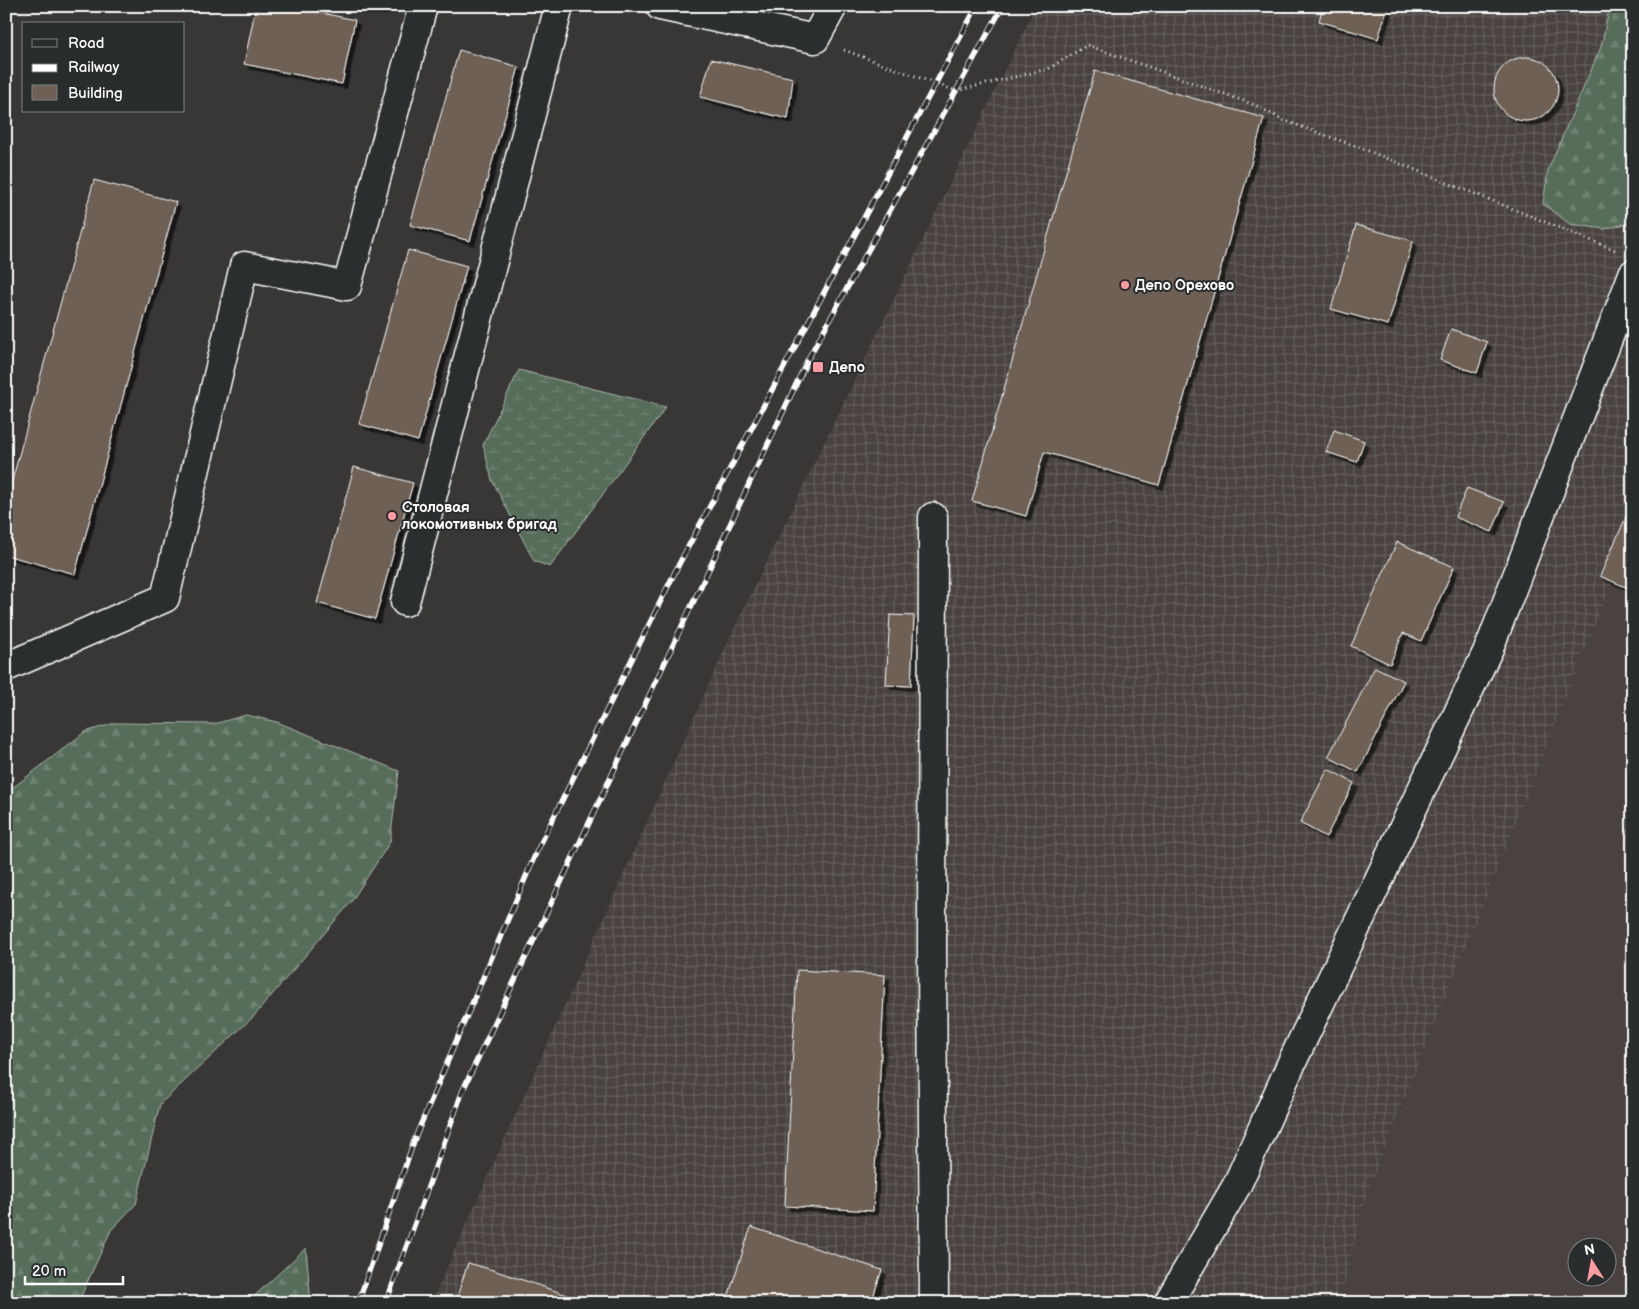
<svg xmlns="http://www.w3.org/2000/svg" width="1639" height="1309" viewBox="0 0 1639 1309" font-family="'Balsamiq Sans',sans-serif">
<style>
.built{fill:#48433f;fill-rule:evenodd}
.industrial{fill:url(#industrial-grid)}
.forest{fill:url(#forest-firs);stroke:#abb6ac}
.wetland{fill:url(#wetland-marsh);stroke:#abb6ac}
.building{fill:#6e6054;stroke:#fff;filter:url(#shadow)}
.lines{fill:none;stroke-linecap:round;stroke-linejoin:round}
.minor-casing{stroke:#fff;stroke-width:31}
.path{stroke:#fff;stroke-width:3;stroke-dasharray:1 4;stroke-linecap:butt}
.minor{stroke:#2a2d2e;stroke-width:28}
.rail-casing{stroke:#fff;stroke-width:5.5}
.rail{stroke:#2a2d2e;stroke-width:4;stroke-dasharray:11;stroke-linecap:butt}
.poi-dot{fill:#ff9aa2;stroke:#2a2d2e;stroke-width:2}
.labels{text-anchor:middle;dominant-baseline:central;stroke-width:4;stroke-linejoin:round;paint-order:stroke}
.poi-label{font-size:15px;font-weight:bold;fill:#fff;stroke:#2a2d2e;text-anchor:start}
</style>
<defs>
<pattern id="industrial-grid" width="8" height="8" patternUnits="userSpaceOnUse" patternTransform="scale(1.25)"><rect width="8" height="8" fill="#48433f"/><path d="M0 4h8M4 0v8" fill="none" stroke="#635f5c"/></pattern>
<pattern id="forest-firs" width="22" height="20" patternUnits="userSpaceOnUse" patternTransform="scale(1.25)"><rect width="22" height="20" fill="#576d5a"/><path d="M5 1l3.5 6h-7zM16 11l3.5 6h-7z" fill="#708373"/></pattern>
<pattern id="wetland-marsh" width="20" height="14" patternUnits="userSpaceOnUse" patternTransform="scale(1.25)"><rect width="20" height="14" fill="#576d5a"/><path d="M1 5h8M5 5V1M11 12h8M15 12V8" fill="none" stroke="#708373"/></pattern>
<filter id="shadow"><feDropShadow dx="4.5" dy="4.5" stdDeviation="0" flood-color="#0009"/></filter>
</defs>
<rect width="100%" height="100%" fill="#383736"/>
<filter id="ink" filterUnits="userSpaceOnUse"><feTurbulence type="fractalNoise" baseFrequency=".02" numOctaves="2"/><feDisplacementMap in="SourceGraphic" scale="10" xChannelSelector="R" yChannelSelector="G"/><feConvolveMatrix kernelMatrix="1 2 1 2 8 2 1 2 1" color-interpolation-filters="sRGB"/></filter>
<g filter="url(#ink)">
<!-- built -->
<path class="built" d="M 1633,531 L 1633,1303 L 1340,1303 L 1367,1193 ZM 1576,1246 L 1606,1246 L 1606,1276 L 1576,1276 Z"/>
<!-- industrial -->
<path class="industrial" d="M 1036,6 L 1633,6 L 1633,531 L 1367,1193 L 1340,1303 L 431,1303 L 732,633 Z"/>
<!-- forest -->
<g class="forest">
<path d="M 1610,6 L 1633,6 L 1633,222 L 1604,229 L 1570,224 L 1543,204 L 1548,170 L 1601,47 Z"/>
<path d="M 246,715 L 277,722 L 399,771 L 390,842 L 351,902 L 254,1016 L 160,1104 L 136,1204 L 111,1230 L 78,1303 L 6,1303 L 6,793 L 85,732 L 115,723 L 214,724 Z"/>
<path d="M 306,1248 L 311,1303 L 247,1303 Z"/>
</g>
<!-- wetland -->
<path class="wetland" d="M 519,370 L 666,407 L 550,567 L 534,561 L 492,480 L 483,445 Z"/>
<!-- building -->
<g class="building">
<path d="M 256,6 L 289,6 L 355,20 L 342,84 L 244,64 Z"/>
<path d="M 1323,6 L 1388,6 L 1378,39 L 1319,21 Z"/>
<path d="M 459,50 L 519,67 L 470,241 L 410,225 Z"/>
<circle cx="1526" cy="89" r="32"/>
<path d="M 711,59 L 793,78 L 788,119 L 700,97 Z"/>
<path d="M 1095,71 L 1264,118 L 1159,485 L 1044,452 L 1026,516 L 972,501 Z"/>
<path d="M 94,180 L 176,202 L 75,574 L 6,555 L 6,503 Z"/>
<path d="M 1356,225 L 1413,241 L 1388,325 L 1331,309 Z"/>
<path d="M 408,250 L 467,266 L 418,441 L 359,424 Z"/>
<path d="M 1451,329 L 1487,342 L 1477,373 L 1440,360 Z"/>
<path d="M 1334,430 L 1364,441 L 1357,462 L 1326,452 Z"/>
<path d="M 354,467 L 413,483 L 375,619 L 317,603 Z"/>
<path d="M 1467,488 L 1504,502 L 1492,532 L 1455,517 Z"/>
<path d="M 1633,501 L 1633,576 L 1628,588 L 1600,576 Z"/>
<path d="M 1397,542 L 1454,567 L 1421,641 L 1403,633 L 1390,664 L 1351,646 Z"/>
<path d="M 890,615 L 914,616 L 911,686 L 886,685 Z"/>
<path d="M 1375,667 L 1404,681 L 1358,772 L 1328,757 Z"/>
<path d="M 1328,769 L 1354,783 L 1326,837 L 1300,823 Z"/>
<path d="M 797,970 L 885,975 L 873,1211 L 785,1206 Z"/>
<path d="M 751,1227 L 882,1270 L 871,1303 L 726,1303 Z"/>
<path d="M 468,1263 L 493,1270 L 591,1303 L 455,1303 Z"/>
</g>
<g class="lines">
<!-- minor casing -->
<g class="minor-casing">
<g id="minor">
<path d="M 660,6 L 815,39 L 833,6"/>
<path d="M 933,517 L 932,948 L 934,1303"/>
<path d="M 405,602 L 559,6"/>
<path d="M 6,667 L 165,598 L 244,266 L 347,286 L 423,6"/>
<path d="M 1168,1303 L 1237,1185 L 1293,1060 L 1490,646 L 1633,274"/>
</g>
</g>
<!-- path -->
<path class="path" d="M 844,50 L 956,91 L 1048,69 L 1087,45 L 1255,105 L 1283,120 L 1361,148 L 1615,250"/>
<!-- minor -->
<use href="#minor" class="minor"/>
<!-- rail casing -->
<g class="rail-casing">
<g id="rail">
<path d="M 358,1303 L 415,1138 L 536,853 L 679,564 L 977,6"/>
<path d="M 386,1303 L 463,1090 L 809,357 L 1003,6"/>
</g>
</g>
<!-- rail -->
<use href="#rail" class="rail"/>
</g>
</g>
<!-- markers -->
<g class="poi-dot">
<circle cx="1125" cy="285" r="5"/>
<rect x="812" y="361" width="12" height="12" rx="2.5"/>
<circle cx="392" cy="516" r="5"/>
</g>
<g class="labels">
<!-- poi labels -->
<g class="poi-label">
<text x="1135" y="285">Депо Орехово</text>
<text x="829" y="367">Депо</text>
<text x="402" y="507">Столовая<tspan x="402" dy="17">локомотивных бригад</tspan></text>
</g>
</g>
<!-- margin -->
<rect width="1639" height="1309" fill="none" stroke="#2a2d2e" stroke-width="25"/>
<rect x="12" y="12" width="1614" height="1284" fill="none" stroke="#fff" stroke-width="2" filter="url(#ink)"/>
<!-- legend -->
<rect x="22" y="22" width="162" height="90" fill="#2a2d2e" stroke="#7f8182"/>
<rect x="32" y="39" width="25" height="8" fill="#2a2d2e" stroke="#7f8182"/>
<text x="68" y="48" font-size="15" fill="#ffffff">Road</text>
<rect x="32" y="64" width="25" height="8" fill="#ffffff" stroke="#7f8182"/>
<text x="68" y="72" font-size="15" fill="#ffffff">Railway</text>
<rect x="32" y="85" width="25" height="15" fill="#6e6054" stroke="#7f8182"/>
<text x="68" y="98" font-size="15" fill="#ffffff">Building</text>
<!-- north arrow -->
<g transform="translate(1592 1262) rotate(349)"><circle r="24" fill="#2a2d2e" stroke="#7f8182"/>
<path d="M0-4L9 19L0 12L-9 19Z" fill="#ff9aa2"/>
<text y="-8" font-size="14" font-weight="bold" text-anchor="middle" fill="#ffffff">N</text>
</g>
<!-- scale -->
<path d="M25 1276v8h98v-8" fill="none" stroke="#ffffff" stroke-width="2.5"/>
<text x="32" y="1276" font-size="15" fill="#ffffff" stroke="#2a2d2e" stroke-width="4" paint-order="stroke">20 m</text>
</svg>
